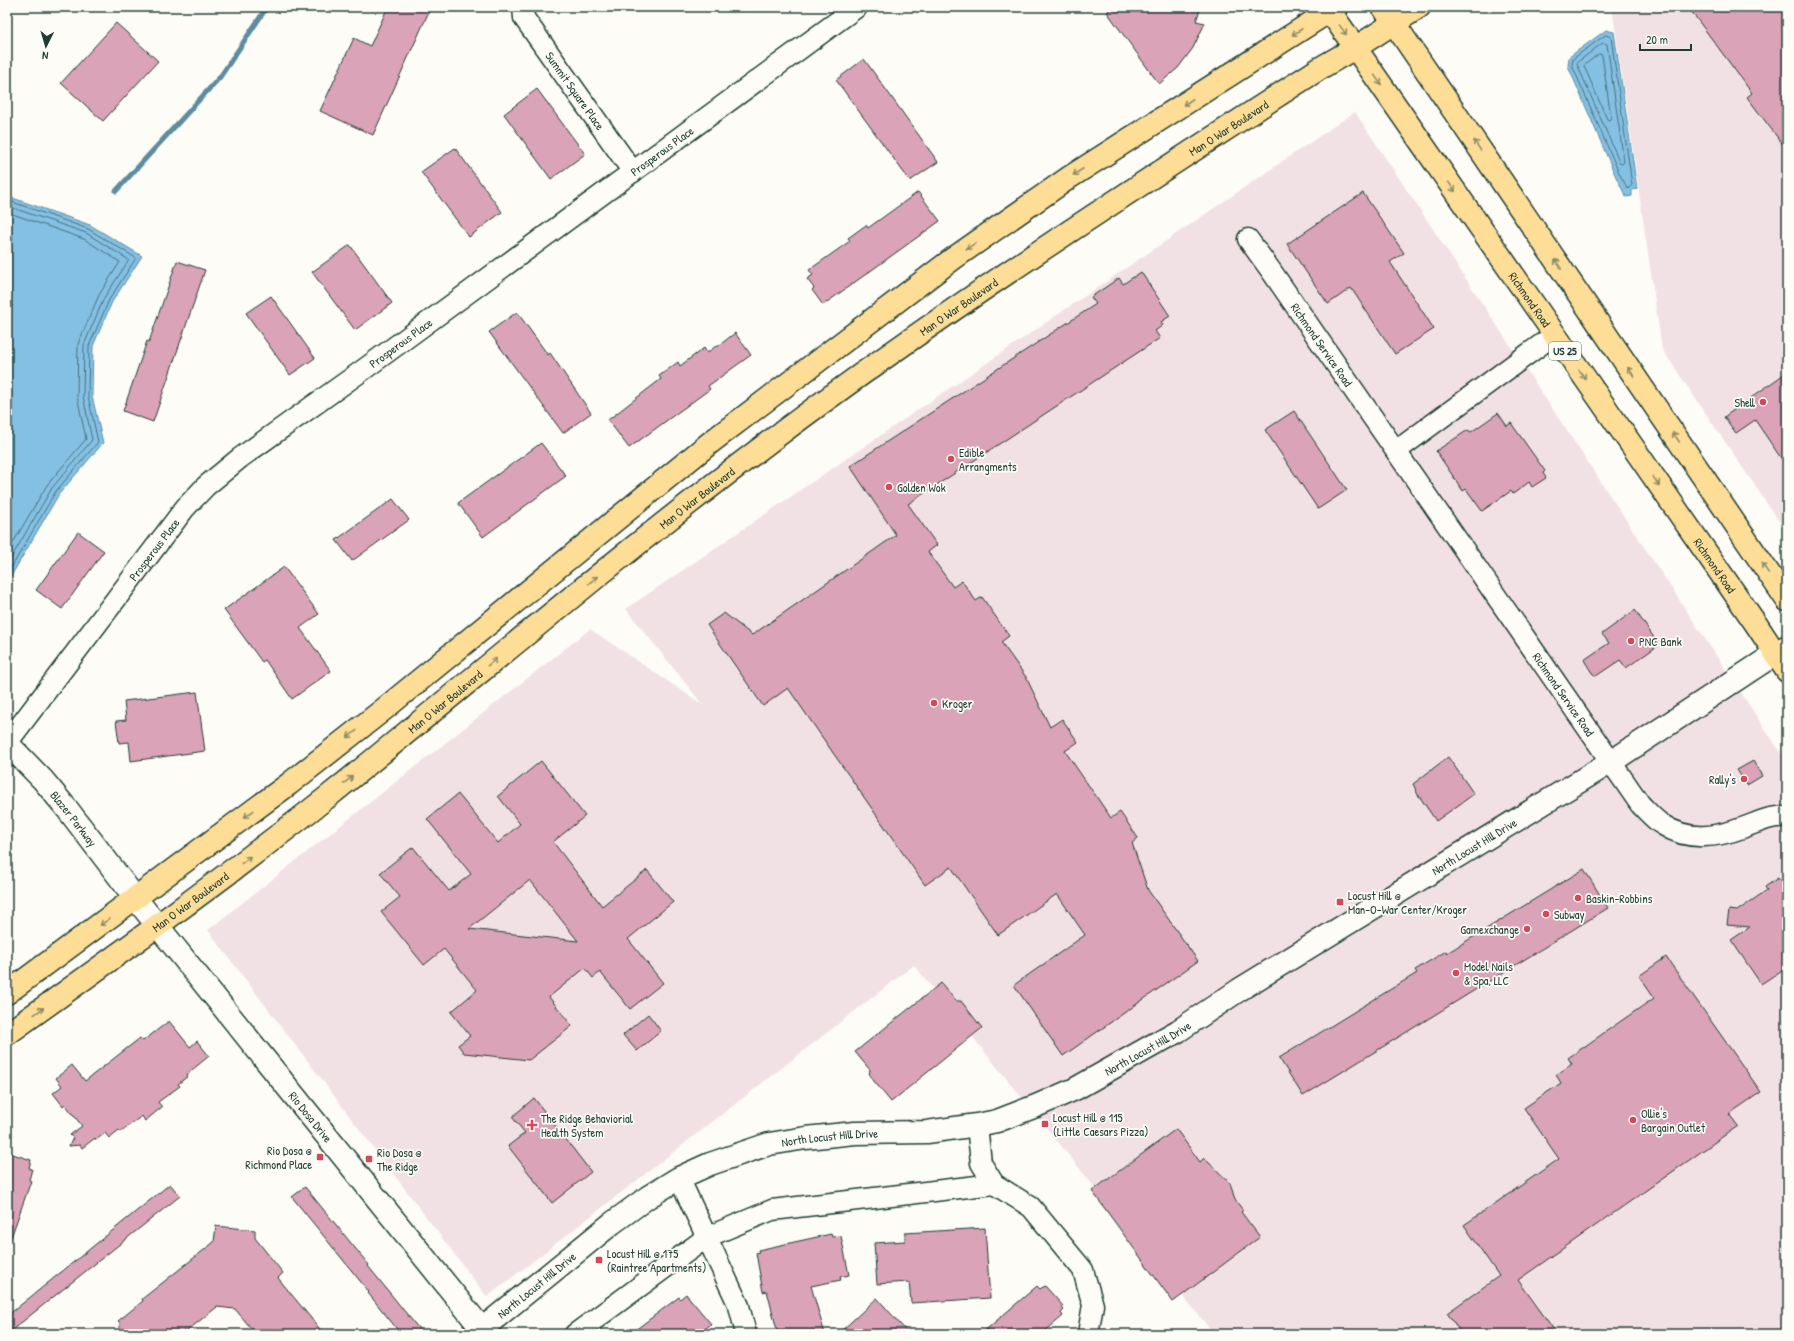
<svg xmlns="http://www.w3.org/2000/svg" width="1794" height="1341" viewBox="0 0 1794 1341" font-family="'Patrick Hand',sans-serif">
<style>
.built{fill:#f2e1e4}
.water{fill:#84c0e4;stroke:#5c8c9e}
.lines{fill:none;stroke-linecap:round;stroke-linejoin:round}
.shore{stroke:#47717a;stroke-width:1}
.stream{stroke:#5c8c9e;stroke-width:5}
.building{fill:#daa3b7;stroke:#1f3d34;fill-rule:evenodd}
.minor-casing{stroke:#1f3d34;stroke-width:23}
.tertiary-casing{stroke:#1f3d34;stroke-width:25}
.primary-casing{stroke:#1f3d34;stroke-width:25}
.trunk-casing{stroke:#1f3d34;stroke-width:25}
.minor{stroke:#fdfcf7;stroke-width:20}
.tertiary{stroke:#fdfcf7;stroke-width:22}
.primary{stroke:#fedd96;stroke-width:22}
.trunk{stroke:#fedd96;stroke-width:22}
.oneway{stroke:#8e8d65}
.poi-dot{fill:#d1495b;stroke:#fdfcf7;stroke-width:1.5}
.labels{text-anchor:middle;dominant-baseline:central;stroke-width:3.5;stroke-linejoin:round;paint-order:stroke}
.shield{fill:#fdfcf7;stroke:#62766e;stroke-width:1}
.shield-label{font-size:11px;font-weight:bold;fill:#1f3d34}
.street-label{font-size:12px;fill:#1f3d34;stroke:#fdfcf7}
.poi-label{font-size:12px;fill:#1f3d34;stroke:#fdfcf7;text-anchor:start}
</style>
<rect width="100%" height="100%" fill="#fdfcf7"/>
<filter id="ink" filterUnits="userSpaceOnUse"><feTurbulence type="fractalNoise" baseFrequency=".025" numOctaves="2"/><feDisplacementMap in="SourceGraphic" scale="8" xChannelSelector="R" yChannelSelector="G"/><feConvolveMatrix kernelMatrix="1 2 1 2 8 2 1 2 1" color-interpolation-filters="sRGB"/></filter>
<g filter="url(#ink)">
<!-- built -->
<g class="built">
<path d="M 1612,7 L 1787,7 L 1787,533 L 1662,349 Z"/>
<path d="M 1355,112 L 1787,762 L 1787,1334 L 1214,1334 L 914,965 L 487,1297 L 208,930 L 590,629 L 703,705 L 626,609 Z"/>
</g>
<!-- water -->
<g class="water">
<path d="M 1606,30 L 1614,32 L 1637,189 L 1632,190 L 1632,196 L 1626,197 L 1616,177 L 1568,66 L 1569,57 Z"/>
<path d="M 7,196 L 90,225 L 142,256 L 112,302 L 93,346 L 92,396 L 103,443 L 59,494 L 7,583 Z"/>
</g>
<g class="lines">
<!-- shore -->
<g class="shore">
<path d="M 1606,35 L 1611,37 L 1632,185 L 1628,189 L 1620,175 L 1572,65 L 1573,59 Z"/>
<path d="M 1603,43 L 1607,44 L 1624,162 L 1622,164 L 1620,163 L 1577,64 L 1578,62 Z"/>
<path d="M 1599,54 L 1602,55 L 1611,118 L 1609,120 L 1607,119 L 1584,66 Z"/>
<path d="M 7,200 L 88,229 L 136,258 L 109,300 L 89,346 L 88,396 L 98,442 L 56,491 L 7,575"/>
<path d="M 7,206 L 86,233 L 129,260 L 104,298 L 84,345 L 83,396 L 92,440 L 52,488 L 7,565"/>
<path d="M 7,212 L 84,239 L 120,262 L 99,295 L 78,344 L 77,396 L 86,439 L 47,485 L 7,553"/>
</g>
<!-- stream -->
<path class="stream" d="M 116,191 L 220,77 L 267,7"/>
</g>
<!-- building -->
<g class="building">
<path d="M 388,7 L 431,7 L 373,135 L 320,111 L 354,38 L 370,46 Z"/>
<path d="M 1113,7 L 1201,7 L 1196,21 L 1205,23 L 1193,48 L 1178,68 L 1159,84 L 1107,12 Z"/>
<path d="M 1688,7 L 1787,7 L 1787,150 L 1747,97 L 1752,93 Z"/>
<path d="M 116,23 L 158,61 L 103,121 L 61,83 Z"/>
<path d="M 864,59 L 938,162 L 910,181 L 836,80 Z"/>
<path d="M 537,89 L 585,154 L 551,179 L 504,114 Z"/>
<path d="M 455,148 L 502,212 L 469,237 L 421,172 Z"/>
<path d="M 918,192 L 940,221 L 823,305 L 812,290 L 814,288 L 807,279 L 813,275 L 809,270 L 850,241 L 848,238 L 866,225 L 868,228 Z"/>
<path d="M 1363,193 L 1404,253 L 1390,262 L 1434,329 L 1395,354 L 1351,288 L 1328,304 L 1287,244 Z"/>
<path d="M 350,245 L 392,303 L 355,330 L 312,272 Z"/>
<path d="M 177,261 L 205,270 L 153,422 L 123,411 L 147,341 L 149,342 Z"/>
<path d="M 1141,272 L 1170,316 L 1161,322 L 1163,325 L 1155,331 L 1160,338 L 908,504 L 937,545 L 928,552 L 953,587 L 962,581 L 976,601 L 982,597 L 1009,636 L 1001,642 L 1026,677 L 1050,727 L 1062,719 L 1078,742 L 1065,751 L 1111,818 L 1120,812 L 1138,838 L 1132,843 L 1148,890 L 1198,961 L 1063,1056 L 1014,985 L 1085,935 L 1057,894 L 998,935 L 951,867 L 925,885 L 788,688 L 763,706 L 707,625 L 724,613 L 752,635 L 896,535 L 850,466 L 1096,304 L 1091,297 L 1119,278 L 1123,284 Z"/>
<path d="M 271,296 L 315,358 L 290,375 L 246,313 Z"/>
<path d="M 517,312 L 548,355 L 550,353 L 591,413 L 563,433 L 489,332 Z"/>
<path d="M 735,333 L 751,355 L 708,386 L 710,389 L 629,448 L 608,420 L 661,379 L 659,376 L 678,362 L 680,366 L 704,348 L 707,353 L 716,346 L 717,347 Z"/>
<path d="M 1787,372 L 1787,467 L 1755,420 L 1736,433 L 1724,417 Z"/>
<path d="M 1294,411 L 1347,490 L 1318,509 L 1265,430 Z"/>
<path d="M 1498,413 L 1507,426 L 1511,423 L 1545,471 L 1543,473 L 1546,478 L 1532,487 L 1529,482 L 1513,494 L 1511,491 L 1482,511 L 1466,489 L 1463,491 L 1436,451 L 1468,430 L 1471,432 Z"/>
<path d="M 541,443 L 566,476 L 483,537 L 458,503 Z"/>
<path d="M 393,499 L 409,520 L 352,561 L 336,540 Z"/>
<path d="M 78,532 L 104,551 L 62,609 L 36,590 Z"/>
<path d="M 284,567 L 319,614 L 300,628 L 331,671 L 292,699 L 265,660 L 262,662 L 224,610 Z"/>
<path d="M 1635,610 L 1659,645 L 1626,668 L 1620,660 L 1596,676 L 1592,673 L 1584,660 L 1609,643 L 1602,634 Z"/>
<path d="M 197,692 L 205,751 L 131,761 L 129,742 L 119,743 L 116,721 L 126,720 L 124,701 Z"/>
<path d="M 1448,757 L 1474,794 L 1436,821 L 1415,790 L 1416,790 L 1413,784 Z"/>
<path d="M 541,761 L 585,816 L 553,842 L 602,906 L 647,870 L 673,902 L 628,939 L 663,983 L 630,1009 L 600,972 L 593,978 L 585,968 L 549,997 L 572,1026 L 529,1060 L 464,1053 L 458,1045 L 470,1036 L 451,1012 L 477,990 L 444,949 L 424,965 L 381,912 L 400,897 L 380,873 L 413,847 L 449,891 L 471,874 L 427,819 L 458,794 L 498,843 L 520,824 L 498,796 ZM 530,880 L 578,941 L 469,929 Z"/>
<path d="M 1753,761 L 1762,776 L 1747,785 L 1737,770 Z"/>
<path d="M 1584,869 L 1608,908 L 1303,1096 L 1279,1058 L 1417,973 L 1415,970 L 1446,951 L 1447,953 Z"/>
<path d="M 1778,878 L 1787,891 L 1787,967 L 1761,984 L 1731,940 L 1750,927 L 1727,925 L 1729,910 L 1737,911 L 1767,890 L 1765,887 Z"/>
<path d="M 1666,957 L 1761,1092 L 1729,1114 L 1738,1126 L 1518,1280 L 1557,1334 L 1462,1334 L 1447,1313 L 1499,1276 L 1464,1225 L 1559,1159 L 1524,1108 L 1561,1083 L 1556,1075 L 1572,1064 L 1568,1058 L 1654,998 L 1639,976 Z"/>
<path d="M 941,983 L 956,1001 L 961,1001 L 982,1028 L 891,1102 L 869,1075 L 870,1070 L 855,1052 Z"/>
<path d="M 648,1014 L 661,1031 L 637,1051 L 623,1035 Z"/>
<path d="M 169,1021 L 190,1047 L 197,1041 L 209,1056 L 187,1074 L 188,1076 L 178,1084 L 180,1086 L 158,1102 L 162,1107 L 145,1121 L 142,1116 L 120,1132 L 119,1130 L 109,1138 L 105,1133 L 96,1140 L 95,1138 L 82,1148 L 80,1145 L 69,1146 L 73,1138 L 70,1135 L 82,1126 L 65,1104 L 63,1106 L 53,1093 L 62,1086 L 56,1078 L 72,1065 L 85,1081 L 140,1038 L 143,1041 Z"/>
<path d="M 534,1098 L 591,1172 L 552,1203 L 508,1146 L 525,1133 L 512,1117 Z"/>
<path d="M 1176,1129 L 1200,1162 L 1204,1158 L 1230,1183 L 1235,1200 L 1243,1210 L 1241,1212 L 1260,1237 L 1173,1302 L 1092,1191 Z"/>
<path d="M 7,1152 L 31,1160 L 29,1168 L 32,1169 L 29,1180 L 31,1181 L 9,1243 L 7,1243 Z"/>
<path d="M 170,1184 L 180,1196 L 7,1334 L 7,1316 Z"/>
<path d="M 305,1187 L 369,1265 L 368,1266 L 423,1334 L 401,1334 L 368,1293 L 369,1292 L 292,1197 Z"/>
<path d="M 216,1226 L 255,1230 L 255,1238 L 283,1273 L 278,1278 L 324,1334 L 256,1334 L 235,1309 L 217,1307 L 183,1334 L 126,1334 L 119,1326 L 121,1324 L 118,1321 L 143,1301 L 142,1299 L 214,1242 Z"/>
<path d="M 985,1228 L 990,1298 L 911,1303 L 909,1282 L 877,1284 L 874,1243 L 905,1241 L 905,1233 Z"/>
<path d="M 831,1234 L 832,1237 L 841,1236 L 849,1275 L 840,1277 L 841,1280 L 811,1286 L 825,1334 L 778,1334 L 767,1291 L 763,1292 L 756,1253 L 759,1252 L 758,1250 Z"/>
<path d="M 1037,1286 L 1040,1289 L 1045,1286 L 1063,1306 L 1062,1308 L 1064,1310 L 1061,1313 L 1063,1316 L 1043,1333 L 1041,1331 L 1037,1334 L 981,1334 Z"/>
<path d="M 686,1294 L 711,1324 L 699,1334 L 630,1334 L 679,1297 L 680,1299 Z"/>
<path d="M 877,1298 L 909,1334 L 838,1334 Z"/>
</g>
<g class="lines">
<!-- minor casing -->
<g class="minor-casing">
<g id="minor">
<path id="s1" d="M 523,7 L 524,18 L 633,172"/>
<path id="s2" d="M 1248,239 L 1272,272 L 1640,804 C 1647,811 1654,820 1663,825 C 1689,842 1718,837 1745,827 C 1759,822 1772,815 1787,817"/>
<path d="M 1396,451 L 1554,335"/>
<path d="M 1775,654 L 1787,645"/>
<path id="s3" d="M 7,743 L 185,508 L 206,486 L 240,458 L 363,370 L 857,7"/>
<path d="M 977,1125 L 981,1163 L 994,1184 L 1031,1207 L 1083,1270 L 1093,1305 L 1088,1334"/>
<path d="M 679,1178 L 739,1306 L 746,1334"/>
<path d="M 575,1334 L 707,1237 L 772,1210 L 994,1184"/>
</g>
</g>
<!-- tertiary casing -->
<g class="tertiary-casing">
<g id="tertiary">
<path id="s4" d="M 7,743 L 43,780 L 68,810 L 136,899 L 486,1334"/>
<path id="s5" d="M 482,1329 L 611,1224 L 648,1197 L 679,1178 L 710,1164 L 769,1144 L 806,1138 L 855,1133 L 927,1132 L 977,1125 L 997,1121 L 1036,1106 L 1075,1089 L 1178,1031 L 1239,990 L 1611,762 L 1775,654"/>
</g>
</g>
<!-- primary casing -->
<g class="primary-casing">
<g id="primary">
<path d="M 7,993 L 289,784 L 383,710 L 711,442 L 954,258 L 1070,177 L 1336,7"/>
<path id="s6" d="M 7,1034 C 116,956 225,878 330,795 C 475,678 616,557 765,445 C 944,310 1133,189 1322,67 L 1355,48 L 1419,7"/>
</g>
</g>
<!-- trunk casing -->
<g class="trunk-casing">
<g id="trunk">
<path id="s7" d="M 1327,7 L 1756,624 L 1787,671"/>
<path d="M 1383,7 L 1787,600"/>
</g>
</g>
<!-- minor -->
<use href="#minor" class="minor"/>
<!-- tertiary -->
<use href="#tertiary" class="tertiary"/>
<!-- primary -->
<use href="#primary" class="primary"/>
<!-- trunk -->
<use href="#trunk" class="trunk"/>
</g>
<!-- one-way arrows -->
<defs><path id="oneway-shaft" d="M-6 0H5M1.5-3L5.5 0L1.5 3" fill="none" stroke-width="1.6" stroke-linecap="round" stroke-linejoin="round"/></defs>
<g class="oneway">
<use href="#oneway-shaft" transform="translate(1343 30) rotate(55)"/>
<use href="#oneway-shaft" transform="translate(1297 32) rotate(147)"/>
<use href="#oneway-shaft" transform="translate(1378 80) rotate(55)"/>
<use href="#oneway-shaft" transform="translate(1188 102) rotate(147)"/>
<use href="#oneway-shaft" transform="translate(1477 145) rotate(-124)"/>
<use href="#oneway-shaft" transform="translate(1078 172) rotate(147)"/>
<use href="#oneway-shaft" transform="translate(1452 187) rotate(55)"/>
<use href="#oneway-shaft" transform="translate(971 246) rotate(145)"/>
<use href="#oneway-shaft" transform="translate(1558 264) rotate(-124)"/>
<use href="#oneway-shaft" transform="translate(1631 372) rotate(-124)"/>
<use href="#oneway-shaft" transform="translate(1582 374) rotate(55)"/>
<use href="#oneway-shaft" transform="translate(1676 437) rotate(-124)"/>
<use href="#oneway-shaft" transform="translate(1656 481) rotate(55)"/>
<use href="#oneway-shaft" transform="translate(1765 568) rotate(-124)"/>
<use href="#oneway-shaft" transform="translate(593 580) rotate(-39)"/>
<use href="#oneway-shaft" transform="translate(492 662) rotate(-40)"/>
<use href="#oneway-shaft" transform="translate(352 734) rotate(142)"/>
<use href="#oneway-shaft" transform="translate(348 780) rotate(-39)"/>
<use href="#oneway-shaft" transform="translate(249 814) rotate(143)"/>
<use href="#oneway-shaft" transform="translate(246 860) rotate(-38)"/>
<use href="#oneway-shaft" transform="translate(105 922) rotate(144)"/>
<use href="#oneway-shaft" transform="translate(39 1011) rotate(-36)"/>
</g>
</g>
<!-- markers -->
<g class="poi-dot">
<circle cx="1763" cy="402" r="4"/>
<circle cx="951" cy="459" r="4"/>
<circle cx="889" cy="487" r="4"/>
<circle cx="1631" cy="641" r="4"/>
<circle cx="934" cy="703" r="4"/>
<circle cx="1744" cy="779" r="4"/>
<circle cx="1578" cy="898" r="4"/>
<rect x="1336" y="898" width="8" height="8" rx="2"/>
<circle cx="1546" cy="914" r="4"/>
<circle cx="1527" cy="929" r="4"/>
<circle cx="1456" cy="973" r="4"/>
<circle cx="1633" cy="1120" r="4"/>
<rect x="1041" y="1120" width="8" height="8" rx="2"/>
<path d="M530 1119h4v4h4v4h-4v4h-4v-4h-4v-4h4z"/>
<rect x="316" y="1153" width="8" height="8" rx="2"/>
<rect x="365" y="1155" width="8" height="8" rx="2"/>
<rect x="595" y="1256" width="8" height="8" rx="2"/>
</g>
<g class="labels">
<!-- shield labels -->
<rect class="shield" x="1549" y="342" width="32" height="18" rx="3"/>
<g class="shield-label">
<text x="1565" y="351">US 25</text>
</g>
<!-- street labels -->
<g class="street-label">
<text stroke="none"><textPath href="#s1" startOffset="100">Summit Square Place</textPath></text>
<text stroke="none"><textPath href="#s6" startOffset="1522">Man O War Boulevard</textPath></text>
<text stroke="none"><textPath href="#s3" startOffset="891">Prosperous Place</textPath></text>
<text stroke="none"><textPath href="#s7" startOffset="356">Richmond Road</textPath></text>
<text stroke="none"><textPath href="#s6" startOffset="1198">Man O War Boulevard</textPath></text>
<text stroke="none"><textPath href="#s3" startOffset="567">Prosperous Place</textPath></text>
<text stroke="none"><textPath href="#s2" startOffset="129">Richmond Service Road</textPath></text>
<text stroke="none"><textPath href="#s6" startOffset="874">Man O War Boulevard</textPath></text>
<text stroke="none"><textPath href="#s3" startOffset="243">Prosperous Place</textPath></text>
<text stroke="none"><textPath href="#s7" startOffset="680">Richmond Road</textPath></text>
<text stroke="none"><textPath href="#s2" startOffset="554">Richmond Service Road</textPath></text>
<text stroke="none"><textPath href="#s6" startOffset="550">Man O War Boulevard</textPath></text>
<text stroke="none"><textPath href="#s4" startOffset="101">Blazer Parkway</textPath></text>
<text stroke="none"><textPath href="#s5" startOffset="1126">North Locust Hill Drive</textPath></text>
<text stroke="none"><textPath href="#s6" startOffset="226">Man O War Boulevard</textPath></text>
<text stroke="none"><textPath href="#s5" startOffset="742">North Locust Hill Drive</textPath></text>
<text stroke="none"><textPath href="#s4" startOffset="482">Rio Dosa Drive</textPath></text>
<text stroke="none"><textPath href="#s5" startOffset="406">North Locust Hill Drive</textPath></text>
<text stroke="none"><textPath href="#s5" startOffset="70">North Locust Hill Drive</textPath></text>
</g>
<!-- poi labels -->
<g class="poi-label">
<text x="1755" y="402" text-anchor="end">Shell</text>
<text x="959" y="452">Edible<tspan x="959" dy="14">Arrangments</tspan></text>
<text x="897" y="487">Golden Wok</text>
<text x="1639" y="641">PNC Bank</text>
<text x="942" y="703">Kroger</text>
<text x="1736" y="779" text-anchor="end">Rally's</text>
<text x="1348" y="895">Locust Hill @<tspan x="1348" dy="14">Man-O-War Center/Kroger</tspan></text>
<text x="1586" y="898">Baskin-Robbins</text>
<text x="1554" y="914">Subway</text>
<text x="1519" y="929" text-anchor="end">Gamexchange</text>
<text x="1464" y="966">Model Nails<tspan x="1464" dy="14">&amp; Spa, LLC</tspan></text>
<text x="1641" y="1113">Ollie's<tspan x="1641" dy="14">Bargain Outlet</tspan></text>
<text x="1053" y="1117">Locust Hill @ 115<tspan x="1053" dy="14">(Little Caesars Pizza)</tspan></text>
<text x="541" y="1118">The Ridge Behaviorial<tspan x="541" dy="14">Health System</tspan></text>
<text x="312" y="1150" text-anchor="end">Rio Dosa @<tspan x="312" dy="14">Richmond Place</tspan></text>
<text x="377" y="1152">Rio Dosa @<tspan x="377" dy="14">The Ridge</tspan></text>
<text x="607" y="1253">Locust Hill @ 175<tspan x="607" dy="14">(Raintree Apartments)</tspan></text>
</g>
</g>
<!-- margin -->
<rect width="1794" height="1341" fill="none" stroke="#fdfcf7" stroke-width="24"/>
<rect x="12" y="12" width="1770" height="1317" fill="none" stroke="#1f3d34" stroke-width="1.5" filter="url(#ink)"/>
<!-- north arrow -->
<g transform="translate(46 46) rotate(185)" stroke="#fdfcf7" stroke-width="3" paint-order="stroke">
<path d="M0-3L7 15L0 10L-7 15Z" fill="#1f3d34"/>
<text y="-6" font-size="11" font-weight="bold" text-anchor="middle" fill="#1f3d34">N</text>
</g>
<!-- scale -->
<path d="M1640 44v6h51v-6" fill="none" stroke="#1f3d34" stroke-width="2"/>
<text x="1646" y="44" font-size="12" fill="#1f3d34" stroke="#fdfcf7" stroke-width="3" paint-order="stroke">20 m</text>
</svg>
